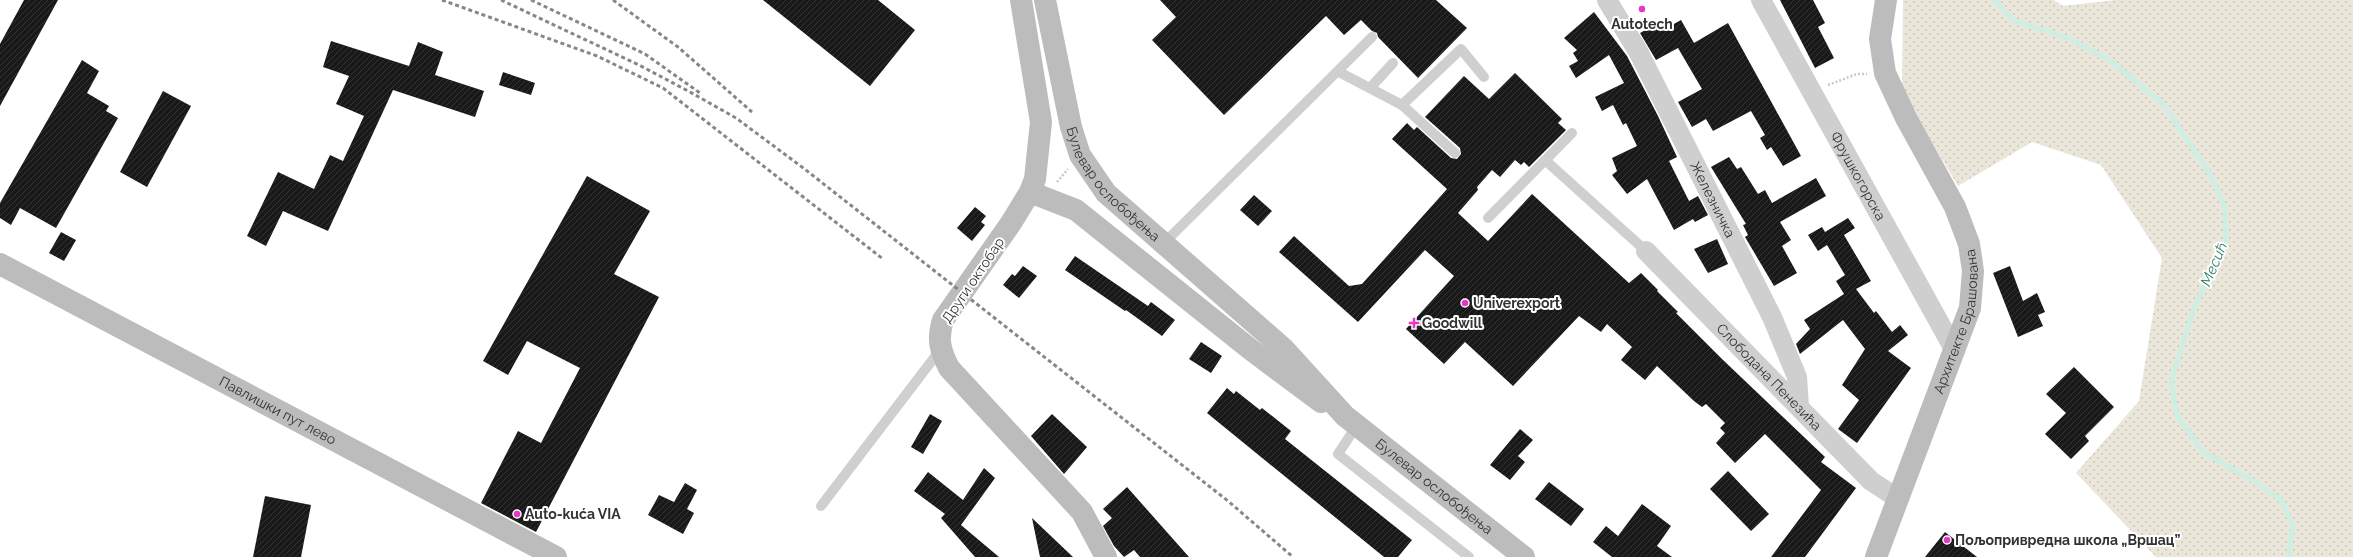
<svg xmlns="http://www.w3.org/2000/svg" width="2353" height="557" viewBox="0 0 2353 557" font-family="Raleway,sans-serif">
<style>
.grass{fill:url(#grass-dots)}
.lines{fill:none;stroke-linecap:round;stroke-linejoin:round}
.stream{stroke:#ceeee3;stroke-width:5}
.building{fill:url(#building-hatch)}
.path{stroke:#c9c9c9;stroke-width:2.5;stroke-dasharray:2 2;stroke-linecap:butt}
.lane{stroke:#cfcfcf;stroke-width:10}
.street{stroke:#cfcfcf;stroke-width:20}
.secondary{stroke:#bcbcbc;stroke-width:22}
.rail{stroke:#878787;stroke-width:3;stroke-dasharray:4 3;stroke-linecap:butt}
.poi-dot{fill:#e737c6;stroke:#fff;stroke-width:1.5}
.labels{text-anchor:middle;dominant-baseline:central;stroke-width:4;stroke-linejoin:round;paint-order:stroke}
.poi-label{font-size:14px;font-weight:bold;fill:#323232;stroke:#fff;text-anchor:start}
.street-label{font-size:14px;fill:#323232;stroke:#fff}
.water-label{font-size:15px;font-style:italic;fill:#378268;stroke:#fff}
</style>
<defs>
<pattern id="grass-dots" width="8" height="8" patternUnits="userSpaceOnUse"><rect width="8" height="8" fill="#eae6da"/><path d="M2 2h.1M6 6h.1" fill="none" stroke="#c9c6bc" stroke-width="1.8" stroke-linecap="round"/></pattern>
<pattern id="building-hatch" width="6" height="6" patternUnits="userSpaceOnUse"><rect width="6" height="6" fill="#191919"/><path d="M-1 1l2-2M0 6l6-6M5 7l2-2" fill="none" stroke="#323232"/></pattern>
</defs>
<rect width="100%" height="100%" fill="#fff"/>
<!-- grass -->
<path class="grass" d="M 1903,0 L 2054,0 L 2063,6 L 2116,0 L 2353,0 L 2353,557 L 2156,557 L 2076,473 L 2139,401 L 2162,258 L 2101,165 L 2032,142 L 1958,186 L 1902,92 Z"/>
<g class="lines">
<!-- stream -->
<path class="stream" d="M 1994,0 L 2013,20 L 2070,39 L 2108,59 L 2163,104 L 2210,174 L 2225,208 L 2226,241 L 2194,308 L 2171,382 L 2177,416 L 2203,452 L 2252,480 L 2281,500 L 2293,525 L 2288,557"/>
</g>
<!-- building -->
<g class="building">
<path d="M 24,0 L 58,0 L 0,106 L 0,44 Z"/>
<path d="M 763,0 L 878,0 L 915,30 L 870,86 Z"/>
<path d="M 1160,0 L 1436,0 L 1467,28 L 1418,78 L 1378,37 L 1377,33 L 1372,31 L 1361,20 L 1344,35 L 1326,16 L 1224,115 L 1152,40 L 1176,17 Z"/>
<path d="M 1780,0 L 1813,0 L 1825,23 L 1818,27 L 1834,58 L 1815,68 Z"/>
<path d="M 1594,12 L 1627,56 L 1658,116 L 1677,157 L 1669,161 L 1689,201 L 1698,196 L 1708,215 L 1695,222 L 1693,219 L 1674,230 L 1647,179 L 1627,194 L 1612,175 L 1617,171 L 1612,158 L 1637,146 L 1626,123 L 1623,125 L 1613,105 L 1602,111 L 1595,97 L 1624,83 L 1609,55 L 1576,78 L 1569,66 L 1578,61 L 1573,53 L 1577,50 L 1564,38 Z"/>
<path d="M 1667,18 L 1672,25 L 1681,20 L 1694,43 L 1728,23 L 1801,156 L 1783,166 L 1771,147 L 1767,150 L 1760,138 L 1765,135 L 1751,111 L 1713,131 L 1706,119 L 1692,127 L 1678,102 L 1702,89 L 1678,48 L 1656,60 L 1640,33 Z"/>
<path d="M 331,41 L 409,66 L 418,42 L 443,52 L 435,75 L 484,91 L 475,117 L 393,90 L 328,231 L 283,211 L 266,246 L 247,236 L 278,172 L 314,189 L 330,155 L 343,161 L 364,116 L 336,104 L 349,76 L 323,67 Z"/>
<path d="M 82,60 L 99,71 L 87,93 L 109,106 L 106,111 L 118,118 L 56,228 L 20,208 L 11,225 L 0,218 L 0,203 Z"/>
<path d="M 503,72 L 535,83 L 531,95 L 499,85 Z"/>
<path d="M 1515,73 L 1562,119 L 1558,123 L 1566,130 L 1529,167 L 1524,162 L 1521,165 L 1515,160 L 1500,177 L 1492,170 L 1477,187 L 1478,190 L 1458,213 L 1488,241 L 1532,194 L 1629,283 L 1641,273 L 1658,290 L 1657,291 L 1678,312 L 1676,313 L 1722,359 L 1825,457 L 1821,462 L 1856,488 L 1805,557 L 1771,557 L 1821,490 L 1765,434 L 1735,463 L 1716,443 L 1725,433 L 1720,428 L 1725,423 L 1706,404 L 1702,407 L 1694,401 L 1657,366 L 1645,380 L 1621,360 L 1632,347 L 1607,324 L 1601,332 L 1579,316 L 1513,386 L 1465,342 L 1444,364 L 1406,329 L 1454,276 L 1425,250 L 1358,322 L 1279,252 L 1294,236 L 1349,286 L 1362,284 L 1447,189 L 1392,139 L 1407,123 L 1414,130 L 1417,127 L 1451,158 L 1457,159 L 1461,154 L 1460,148 L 1425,117 L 1464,76 L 1489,99 Z"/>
<path d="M 163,91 L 191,106 L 147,187 L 120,172 Z"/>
<path d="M 1729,157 L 1737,169 L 1741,167 L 1758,194 L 1765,190 L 1772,203 L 1816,178 L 1826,196 L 1780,222 L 1791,240 L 1782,246 L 1797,273 L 1774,286 L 1745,237 L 1748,235 L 1743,225 L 1746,224 L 1711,167 Z"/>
<path d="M 587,176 L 650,211 L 614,274 L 659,297 L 536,532 L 481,503 L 518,431 L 541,443 L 580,368 L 527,341 L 508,375 L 483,361 Z"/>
<path d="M 1254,195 L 1272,211 L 1258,226 L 1240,210 Z"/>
<path d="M 975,207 L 986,216 L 981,222 L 985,225 L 972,241 L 957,228 Z"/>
<path d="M 1848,218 L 1855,228 L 1844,235 L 1871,281 L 1856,289 L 1874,313 L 1876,311 L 1892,332 L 1900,325 L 1908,335 L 1888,351 L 1911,368 L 1857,443 L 1838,429 L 1859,400 L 1842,385 L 1865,349 L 1843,320 L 1800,354 L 1796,344 L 1810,329 L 1804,320 L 1844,294 L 1836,281 L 1845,275 L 1827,245 L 1818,251 L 1808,235 L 1822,227 L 1825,232 Z"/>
<path d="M 61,232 L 76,240 L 64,261 L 49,253 Z"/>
<path d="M 1717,239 L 1728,264 L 1708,273 L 1694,249 Z"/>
<path d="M 1075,256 L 1148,306 L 1151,302 L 1175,320 L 1162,336 L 1126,310 L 1125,311 L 1065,270 Z"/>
<path d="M 1023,266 L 1037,276 L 1019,298 L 1003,285 L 1012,274 L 1015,276 Z"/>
<path d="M 2010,266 L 2023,301 L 2037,293 L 2045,312 L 2038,315 L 2043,326 L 2018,337 L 1993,273 Z"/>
<path d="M 1201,342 L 1222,356 L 1211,373 L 1189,359 Z"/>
<path d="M 2074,367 L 2114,407 L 2085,436 L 2089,441 L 2071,459 L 2045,434 L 2066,413 L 2046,394 Z"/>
<path d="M 1227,388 L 1234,394 L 1236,391 L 1260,410 L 1262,408 L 1291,431 L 1285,439 L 1412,540 L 1398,557 L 1384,557 L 1207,413 Z"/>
<path d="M 930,414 L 942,421 L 923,454 L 911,447 Z"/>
<path d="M 1052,414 L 1087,447 L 1064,474 L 1031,436 Z"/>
<path d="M 1520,429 L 1533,440 L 1518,456 L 1525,462 L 1510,480 L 1490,465 Z"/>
<path d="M 984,468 L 995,478 L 961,525 L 999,557 L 975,557 L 941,518 L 945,514 L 914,491 L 928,472 L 963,500 Z"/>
<path d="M 1728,471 L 1769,514 L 1751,531 L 1710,489 Z"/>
<path d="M 1549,482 L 1584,509 L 1571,526 L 1535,499 Z"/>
<path d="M 685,483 L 697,490 L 687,509 L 694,513 L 683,534 L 648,515 L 659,495 L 674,502 Z"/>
<path d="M 1127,487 L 1189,557 L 1140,557 L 1134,550 L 1124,557 L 1114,546 L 1103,526 L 1112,518 L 1103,509 Z"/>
<path d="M 265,496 L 311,505 L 301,557 L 253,557 Z"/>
<path d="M 1642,504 L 1671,526 L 1657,546 L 1672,557 L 1612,557 L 1593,542 L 1606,526 L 1618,536 Z"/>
<path d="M 1032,518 L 1073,557 L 1040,557 Z"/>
<path d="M 1945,532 L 1977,557 L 1925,557 Z"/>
</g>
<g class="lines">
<!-- path -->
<g class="path">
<path d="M 1828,85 L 1857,74 L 1867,74"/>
<path d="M 1057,182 L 1068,169"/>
</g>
<!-- lane -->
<g class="lane">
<path d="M 1339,72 L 1402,105 L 1455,153"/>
<path d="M 1371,87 L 1393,63"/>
<path d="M 1402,105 L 1461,49 L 1484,77"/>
<path d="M 1545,160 L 1646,251"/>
<path d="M 1488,218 L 1572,133"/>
<path d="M 1163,244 L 1372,37"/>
<path d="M 1357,425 L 1338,454 L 1469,557"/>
<path d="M 821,506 L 940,350"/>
</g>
<!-- street -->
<g class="street">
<path id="s1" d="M 1607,0 L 1639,53 L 1772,317 L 1797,377 L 1799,406"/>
<path id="s2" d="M 1761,0 L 1955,351"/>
<path id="s3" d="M 1646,251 L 1871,481 L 1897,498"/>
</g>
<!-- secondary -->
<g class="secondary">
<path d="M 1021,0 L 1041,122 L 1035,179 L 1030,192 L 1011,223 L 943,320 C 937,339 940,350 949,368 L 1082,512 L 1106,557"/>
<path id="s4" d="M 1045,0 L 1071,127 L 1080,155 L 1106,193 L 1283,348 L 1345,416 L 1524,557"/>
<path d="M 1030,192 L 1076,210 L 1250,349 L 1321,402"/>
<path id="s5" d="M 0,264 L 556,557"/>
<path id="s6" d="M 1876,557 L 1970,308 L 1973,271 L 1969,244 L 1955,207 L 1906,118 L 1885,73 L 1880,39 L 1886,0"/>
</g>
<!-- rail -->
<g class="rail">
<path d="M 442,0 L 597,56 L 663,88 L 883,259"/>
<path d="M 501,0 L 639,65 L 690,92 L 736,118 L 802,167 L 1228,501 L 1293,557"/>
<path d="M 531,0 L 645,54 L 700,93"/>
<path d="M 613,0 L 678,47 L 752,112"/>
</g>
</g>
<!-- markers -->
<g class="poi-dot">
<circle cx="1642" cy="9" r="4"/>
<circle cx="1465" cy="303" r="4"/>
<path d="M1412 317h4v4h4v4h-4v4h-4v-4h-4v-4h4z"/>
<circle cx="517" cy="514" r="4"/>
<circle cx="1947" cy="540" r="4"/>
</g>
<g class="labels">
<!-- poi labels -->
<g class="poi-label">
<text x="1642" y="24" text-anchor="middle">Autotech</text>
<text x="1473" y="303">Univerexport</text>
<text x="1422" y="323">Goodwill</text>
<text x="525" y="514">Auto-kuća VIA</text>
<text x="1955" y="540">Пољопривредна школа „Вршац”</text>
</g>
<!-- street labels -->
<g class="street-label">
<text stroke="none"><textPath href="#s2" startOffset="201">Фрушкогорска</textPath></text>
<text stroke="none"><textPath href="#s4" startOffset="202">Булевар ослобођења</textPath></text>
<text stroke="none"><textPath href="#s1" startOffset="226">Железничка</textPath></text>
<text transform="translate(973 280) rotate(-56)">Други октобар</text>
<text stroke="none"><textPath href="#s6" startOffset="250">Архитекте Брашована</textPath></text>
<text stroke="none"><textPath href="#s3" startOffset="176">Слободана Пенезића</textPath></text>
<text stroke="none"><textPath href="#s5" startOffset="314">Павлишки пут лево</textPath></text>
<text stroke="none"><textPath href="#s4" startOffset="646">Булевар ослобођења</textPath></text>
</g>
<!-- water labels -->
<g class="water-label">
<text transform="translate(2214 264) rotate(-67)">Месић</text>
</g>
</g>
</svg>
